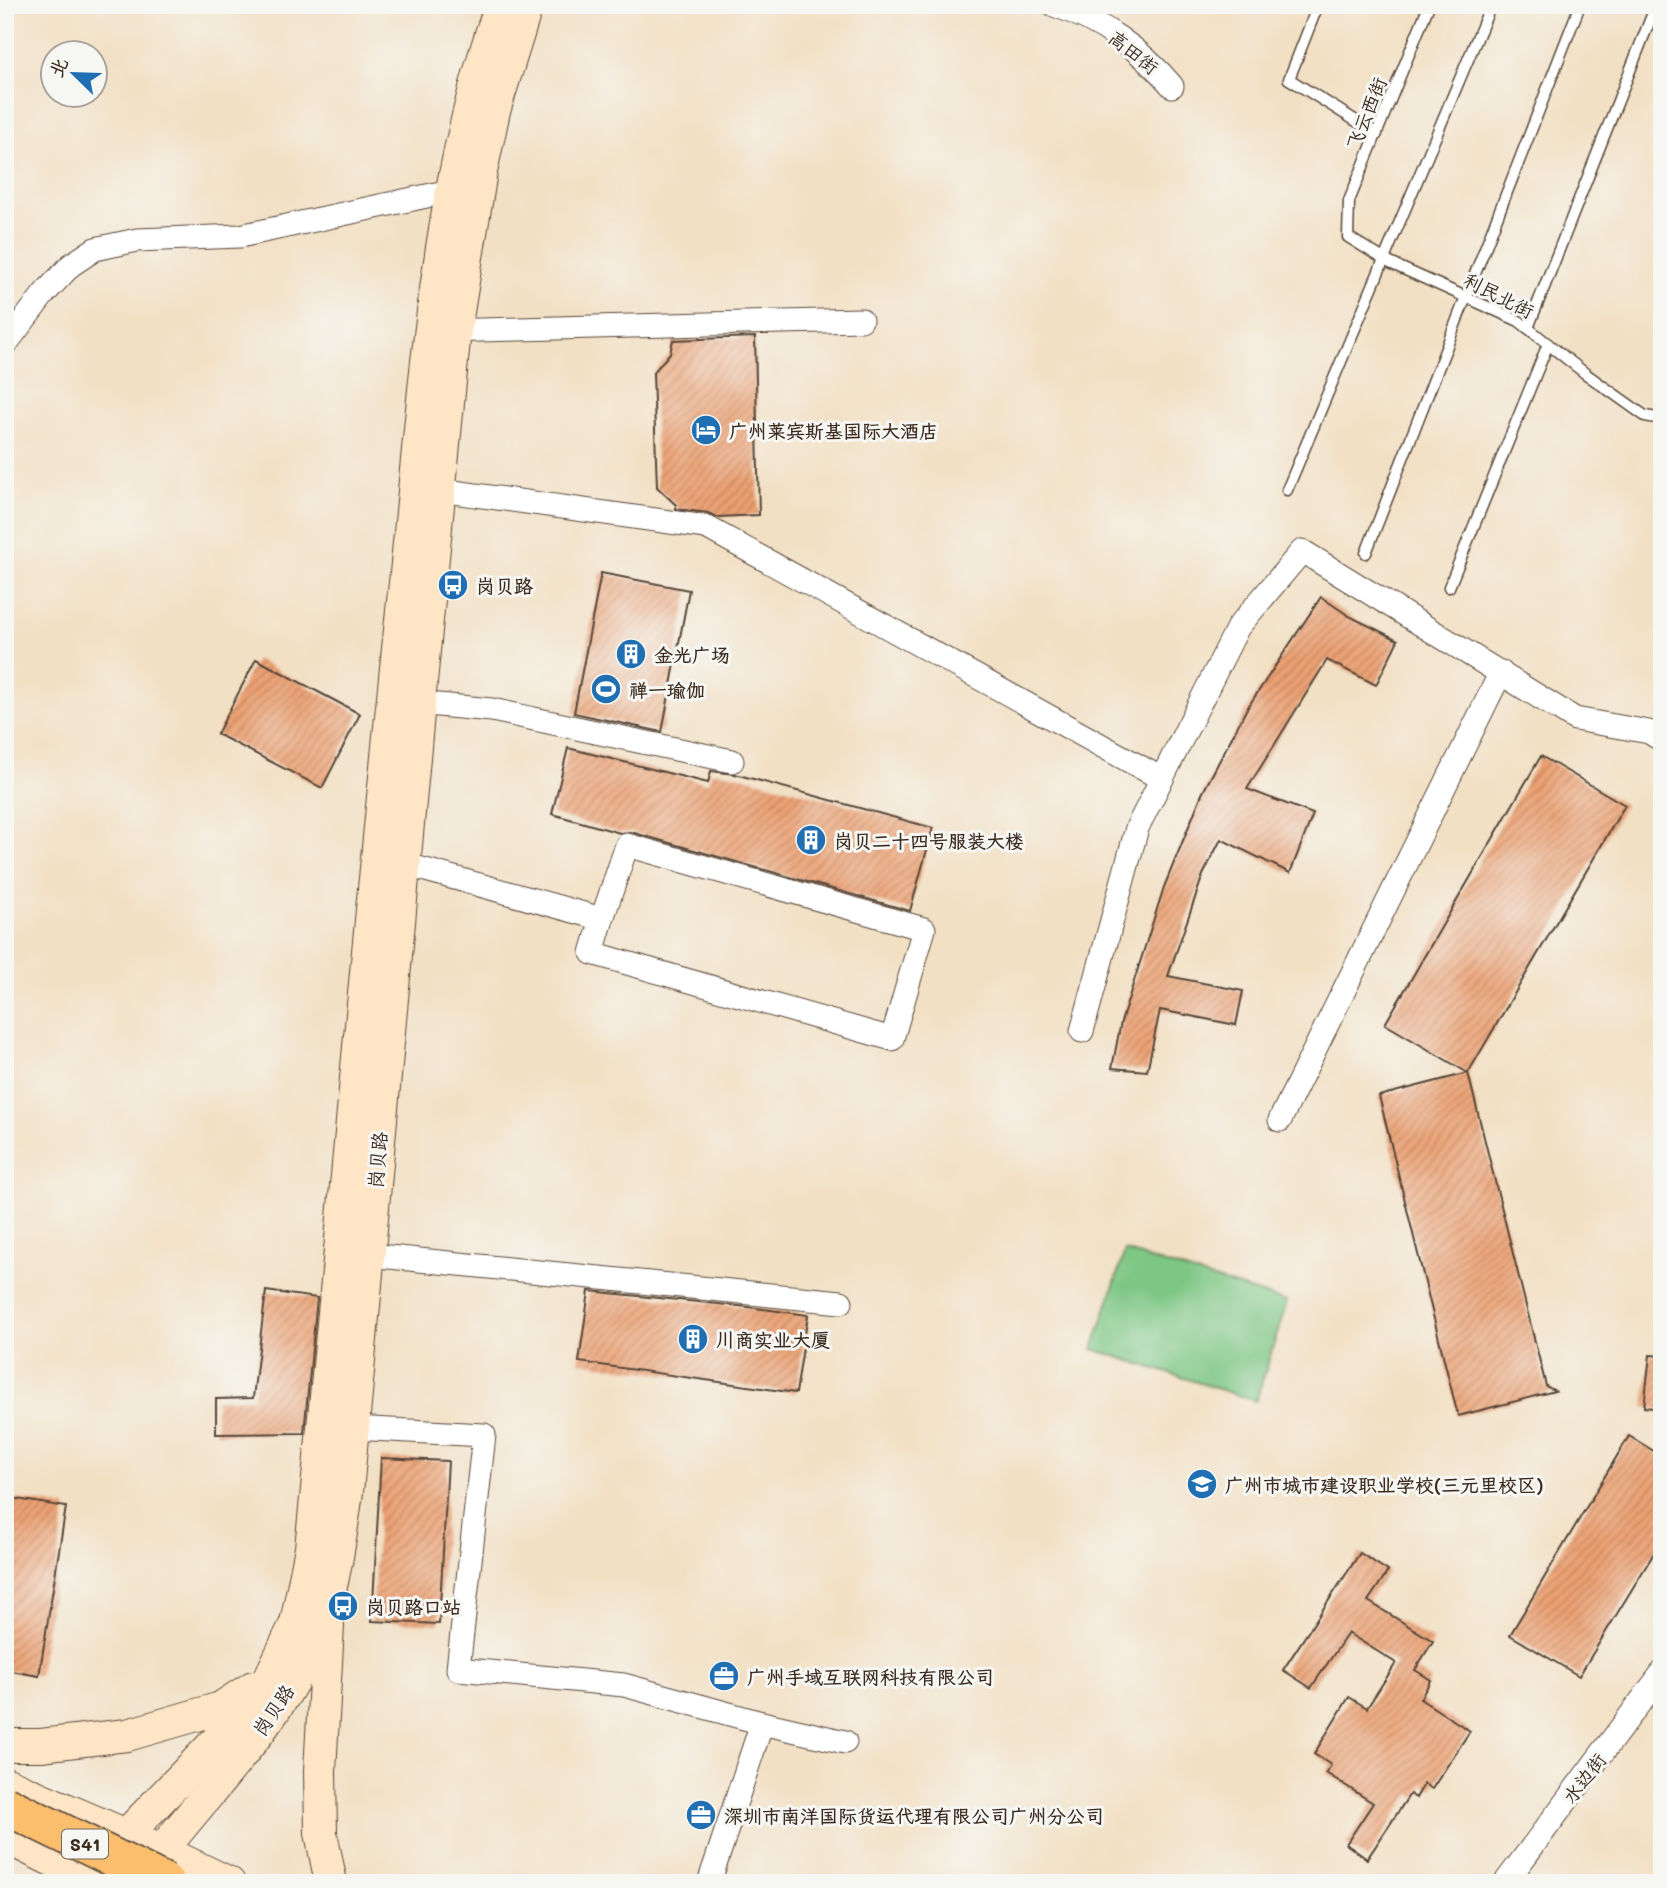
<svg xmlns="http://www.w3.org/2000/svg" width="1667" height="1888" viewBox="0 0 1667 1888" font-family="Mali,'LXGW WenKai TC',sans-serif">
<style>
.green{fill:#7dc683;stroke:#5c7850;stroke-width:2}
.building{fill:url(#building-hatch)}
.lines{fill:none;stroke-linecap:round;stroke-linejoin:round}
.lane-casing{stroke:#564537;stroke-width:13}
.street-casing{stroke:#564537;stroke-width:25}
.secondary-casing{stroke:#564537;stroke-width:34}
.lane{stroke:#fff;stroke-width:10}
.street{stroke:#fff;stroke-width:23}
.secondary{stroke:#fde5c5;stroke-width:32}
.highway-bridge-casing{stroke:#564537;stroke-width:41;stroke-linecap:butt}
.highway-bridge{stroke:#fabe6d;stroke-width:38}
.labels{text-anchor:middle;dominant-baseline:central;stroke-width:6;stroke-linejoin:round;paint-order:stroke}
.shield{fill:#f6f6f2;stroke:#73675e;stroke-width:2}
.shield-label{font-size:18px;font-weight:bold;fill:#3b2a1e}
.street-label{font-size:19px;fill:#3b2a1e;stroke:#f6f6f2}
.poi-label{font-size:19px;font-weight:bold;fill:#3b2a1e;stroke:#f6f6f2;text-anchor:start}
</style>
<defs>
<pattern id="building-hatch" width="6" height="6" patternUnits="userSpaceOnUse" patternTransform="scale(1.75)"><rect width="6" height="6" fill="#eca173"/><path d="M-1 1l2-2M0 6l6-6M5 7l2-2" fill="none" stroke="#c0835e"/></pattern>
</defs>
<rect width="100%" height="100%" fill="#f6f6f2"/>
<filter id="ink" filterUnits="userSpaceOnUse"><feTurbulence type="fractalNoise" baseFrequency=".0143" numOctaves="2"/><feDisplacementMap in="SourceGraphic" scale="14" xChannelSelector="R" yChannelSelector="G"/><feConvolveMatrix kernelMatrix="1 2 1 2 8 2 1 2 1" color-interpolation-filters="sRGB"/></filter>
<filter id="wash" filterUnits="userSpaceOnUse"><feTurbulence type="fractalNoise" baseFrequency=".00686" numOctaves="4" result="noise"/><feDisplacementMap in="SourceGraphic" scale="28" xChannelSelector="R" yChannelSelector="G"/><feGaussianBlur stdDeviation="1.57" result="paint"/><feColorMatrix in="noise" values="0 0 0 0 0 0 0 0 0 0 0 0 0 0 0 0 0 1.4 0 .05"/><feComposite in="paint" operator="in"/></filter>
<g filter="url(#wash)">
<rect width="100%" height="100%" fill="#f2e0c4"/>
<!-- green -->
<path class="green" d="M 1125,1251 L 1287,1302 L 1256,1401 L 1093,1349 Z"/>
<g id="blocks">
<!-- building -->
<g class="building">
<path d="M 755,337 L 759,515 L 717,517 L 708,513 L 676,509 L 676,505 L 657,487 L 653,373 L 670,353 L 673,340 Z"/>
<path d="M 601,573 L 689,590 L 662,732 L 574,713 Z"/>
<path d="M 1321,597 L 1349,616 L 1398,640 L 1376,685 L 1327,660 L 1247,789 L 1313,814 L 1290,873 L 1221,839 L 1203,875 L 1168,976 L 1243,991 L 1236,1025 L 1160,1010 L 1147,1071 L 1112,1068 L 1121,1022 L 1164,887 L 1202,794 L 1246,710 Z"/>
<path d="M 256,659 L 360,714 L 322,788 L 217,734 Z"/>
<path d="M 568,748 L 708,783 L 711,771 L 735,774 L 933,828 L 910,911 L 631,832 L 620,833 L 552,814 Z"/>
<path d="M 1541,756 L 1625,805 L 1468,1073 L 1385,1024 Z"/>
<path d="M 1468,1073 L 1546,1386 L 1555,1391 L 1458,1416 L 1379,1096 Z"/>
<path d="M 266,1291 L 317,1298 L 304,1433 L 216,1434 L 216,1399 L 253,1398 Z"/>
<path d="M 589,1291 L 748,1307 L 808,1315 L 796,1393 L 579,1362 Z"/>
<path d="M 1650,1355 L 1662,1356 L 1662,1409 L 1644,1407 Z"/>
<path d="M 1629,1436 L 1662,1456 L 1662,1540 L 1579,1676 L 1510,1635 Z"/>
<path d="M 381,1458 L 448,1461 L 439,1624 L 372,1621 Z"/>
<path d="M 5,1497 L 66,1507 L 39,1676 L 5,1670 Z"/>
<path d="M 1360,1553 L 1388,1571 L 1368,1601 L 1433,1641 L 1415,1670 L 1431,1680 L 1420,1699 L 1470,1731 L 1432,1789 L 1424,1784 L 1416,1798 L 1410,1794 L 1367,1859 L 1346,1844 L 1373,1803 L 1326,1773 L 1331,1765 L 1314,1754 L 1349,1697 L 1367,1708 L 1396,1663 L 1348,1633 L 1311,1688 L 1283,1670 Z"/>
</g>
</g>
</g>
<g filter="url(#ink)">
<use href="#blocks" fill-opacity="0" stroke="#564537" stroke-width="2"/>
<g class="lines">
<!-- lane casing -->
<g class="lane-casing">
<g id="lane">
<path d="M 1318,5 L 1289,79 L 1377,134"/>
<path d="M 1429,5 L 1349,201 L 1348,237 L 1390,263 L 1519,321 L 1586,374 L 1645,416 L 1662,419"/>
<path d="M 1661,158 L 1662,157"/>
<path d="M 1528,328 L 1656,5"/>
<path d="M 1287,490 L 1491,5"/>
<path d="M 1366,553 L 1580,5"/>
<path d="M 1449,587 L 1548,344"/>
</g>
</g>
<!-- street casing -->
<g class="street-casing">
<g id="street">
<path d="M 1054,5 C 1099,20 1142,50 1172,86"/>
<path d="M 443,331 L 861,320"/>
<path d="M 5,345 L 44,294 L 71,265 L 95,249 L 137,240 L 240,236 L 464,188"/>
<path d="M 425,488 L 706,527 L 1162,779"/>
<path d="M 406,702 L 492,710 L 732,761"/>
<path d="M 404,864 L 602,919 L 627,845 L 924,929 L 892,1039 L 592,953 L 602,919"/>
<path d="M 1082,1031 L 1137,828 L 1238,627 L 1302,551 L 1575,719 L 1649,732 L 1662,740"/>
<path d="M 1280,1120 L 1501,672"/>
<path d="M 369,1255 L 841,1302"/>
<path d="M 353,1428 L 484,1435 L 458,1669 L 624,1685 L 762,1723 L 845,1742"/>
<path d="M 709,1883 L 762,1723"/>
<path d="M 1505,1883 L 1662,1673"/>
</g>
</g>
<!-- secondary casing -->
<g class="secondary-casing">
<g id="secondary">
<path d="M 328,1626 L 320,1771 L 321,1833 L 331,1883"/>
<path d="M 5,1745 L 41,1745 L 127,1735 L 221,1708 L 253,1687"/>
<path d="M 5,1783 L 161,1850 L 229,1883"/>
<path d="M 5,1837 L 98,1883"/>
<path d="M 92,1883 L 126,1835 L 228,1729 L 271,1675 L 296,1623 L 311,1548 C 344,1226 370,904 405,583 C 425,390 435,189 501,5"/>
<path d="M 138,1883 C 191,1806 264,1742 306,1657 C 332,1605 339,1548 347,1492 L 419,703 L 455,330 L 481,172 L 494,111 L 527,5"/>
</g>
</g>
<!-- lane -->
<use href="#lane" class="lane"/>
<!-- street -->
<use href="#street" class="street"/>
<!-- secondary -->
<use href="#secondary" class="secondary"/>
<!-- highway-bridge casing -->
<g class="highway-bridge-casing">
<path id="highway-bridge" d="M 5,1805 L 165,1883"/>
</g>
<!-- highway-bridge -->
<use href="#highway-bridge" class="highway-bridge"/>
</g>
</g>
<!-- icons -->
<defs>
<g id="hotel-disc" transform="scale(1.575)"><circle r="9.5" fill="#1f6fb2" stroke="#f6f6f2"/><path d="M-6-4.5h1.5V1H6V5H4.5V3h-9V5H-6ZM-4 0a1.8 1.8 0 1 1 3.6 0ZM.5 0V-2.5h3Q6-2.5 6 0Z" fill="#fff"/></g>
<g id="bus-disc" transform="scale(1.575)"><circle r="9.5" fill="#1f6fb2" stroke="#f6f6f2"/><path d="M-5-6H5V4H4V6H2V4H-2V6H-4V4H-5ZM-3.5-4V0h7V-4ZM-3.5 1.2v1.5H-2V1.2ZM2 1.2v1.5H3.5V1.2Z" fill="#fff"/></g>
<g id="building-disc" transform="scale(1.575)"><circle r="9.5" fill="#1f6fb2" stroke="#f6f6f2"/><path d="M-4-6H4V6H1V3H-1V6H-4ZM-2.5-4.3h1.7v1.8h-1.7ZM.8-4.3h1.7v1.8H.8ZM-2.5-1h1.7V.8h-1.7ZM.8-1h1.7V.8H.8Z" fill="#fff"/></g>
<g id="stadium-disc" transform="scale(1.575)"><circle r="9.5" fill="#1f6fb2" stroke="#f6f6f2"/><path d="M0-5a6.5 5 0 1 0 0 10a6.5 5 0 1 0 0-10ZM-3.5-1.8h7v3.6h-7Z" fill="#fff"/></g>
<g id="school-disc" transform="scale(1.575)"><circle r="9.5" fill="#1f6fb2" stroke="#f6f6f2"/><path d="M0-5L7-2L0 1L-7-2ZM-4 1L0 2.5L4 1V4Q0 6-4 4Z" fill="#fff"/></g>
<g id="office-disc" transform="scale(1.575)"><circle r="9.5" fill="#1f6fb2" stroke="#f6f6f2"/><path d="M-6-3h4V-5.5h4V-3h4V5H-6ZM-1-4.5V-3h2v-1.5ZM-6 0V1H6V0Z" fill="#fff"/></g>
</defs>
<g fill-rule="evenodd">
<use href="#hotel-disc" x="706" y="430"/>
<use href="#bus-disc" x="453" y="585"/>
<use href="#building-disc" x="631" y="654"/>
<use href="#stadium-disc" x="606" y="689"/>
<use href="#building-disc" x="811" y="840"/>
<use href="#building-disc" x="693" y="1339"/>
<use href="#school-disc" x="1202" y="1484"/>
<use href="#bus-disc" x="343" y="1606"/>
<use href="#office-disc" x="724" y="1676"/>
<use href="#office-disc" x="701" y="1815"/>
</g>
<g class="labels">
<!-- shield labels -->
<rect class="shield" x="62" y="1829.5" width="46" height="29" rx="5"/>
<g class="shield-label">
<text x="85" y="1844">S41</text>
</g>
<!-- street labels -->
<g class="street-label">
<text transform="translate(1134 52) rotate(38)">高田街</text>
<text transform="translate(1366 113) rotate(-68)">飞云西街</text>
<text transform="translate(1499 295) rotate(27)">利民北街</text>
<text transform="translate(377 1160) rotate(-85)">岗贝路</text>
<text transform="translate(273 1710) rotate(-56)">岗贝路</text>
<text transform="translate(1584 1778) rotate(-53)">水边街</text>
</g>
<!-- poi labels -->
<g class="poi-label">
<text x="729" y="430">广州莱宾斯基国际大酒店</text>
<text x="476" y="585">岗贝路</text>
<text x="654" y="654">金光广场</text>
<text x="629" y="689">禅一瑜伽</text>
<text x="834" y="840">岗贝二十四号服装大楼</text>
<text x="716" y="1339">川商实业大厦</text>
<text x="1225" y="1484">广州市城市建设职业学校(三元里校区)</text>
<text x="366" y="1606">岗贝路口站</text>
<text x="747" y="1676">广州手域互联网科技有限公司</text>
<text x="724" y="1815">深圳市南洋国际货运代理有限公司广州分公司</text>
</g>
</g>
<!-- margin -->
<rect width="1667" height="1888" fill="none" stroke="#f6f6f2" stroke-width="28"/>
<!-- north arrow -->
<g transform="translate(74 74) rotate(293)"><circle r="33" fill="#f6f6f2" stroke="#aba49d" stroke-width="2"/>
<path d="M0-5L12 26L0 18L-12 26Z" fill="#1f6fb2"/>
<text y="-10" font-size="19" font-weight="bold" text-anchor="middle" fill="#3b2a1e">北</text>
</g>
</svg>
